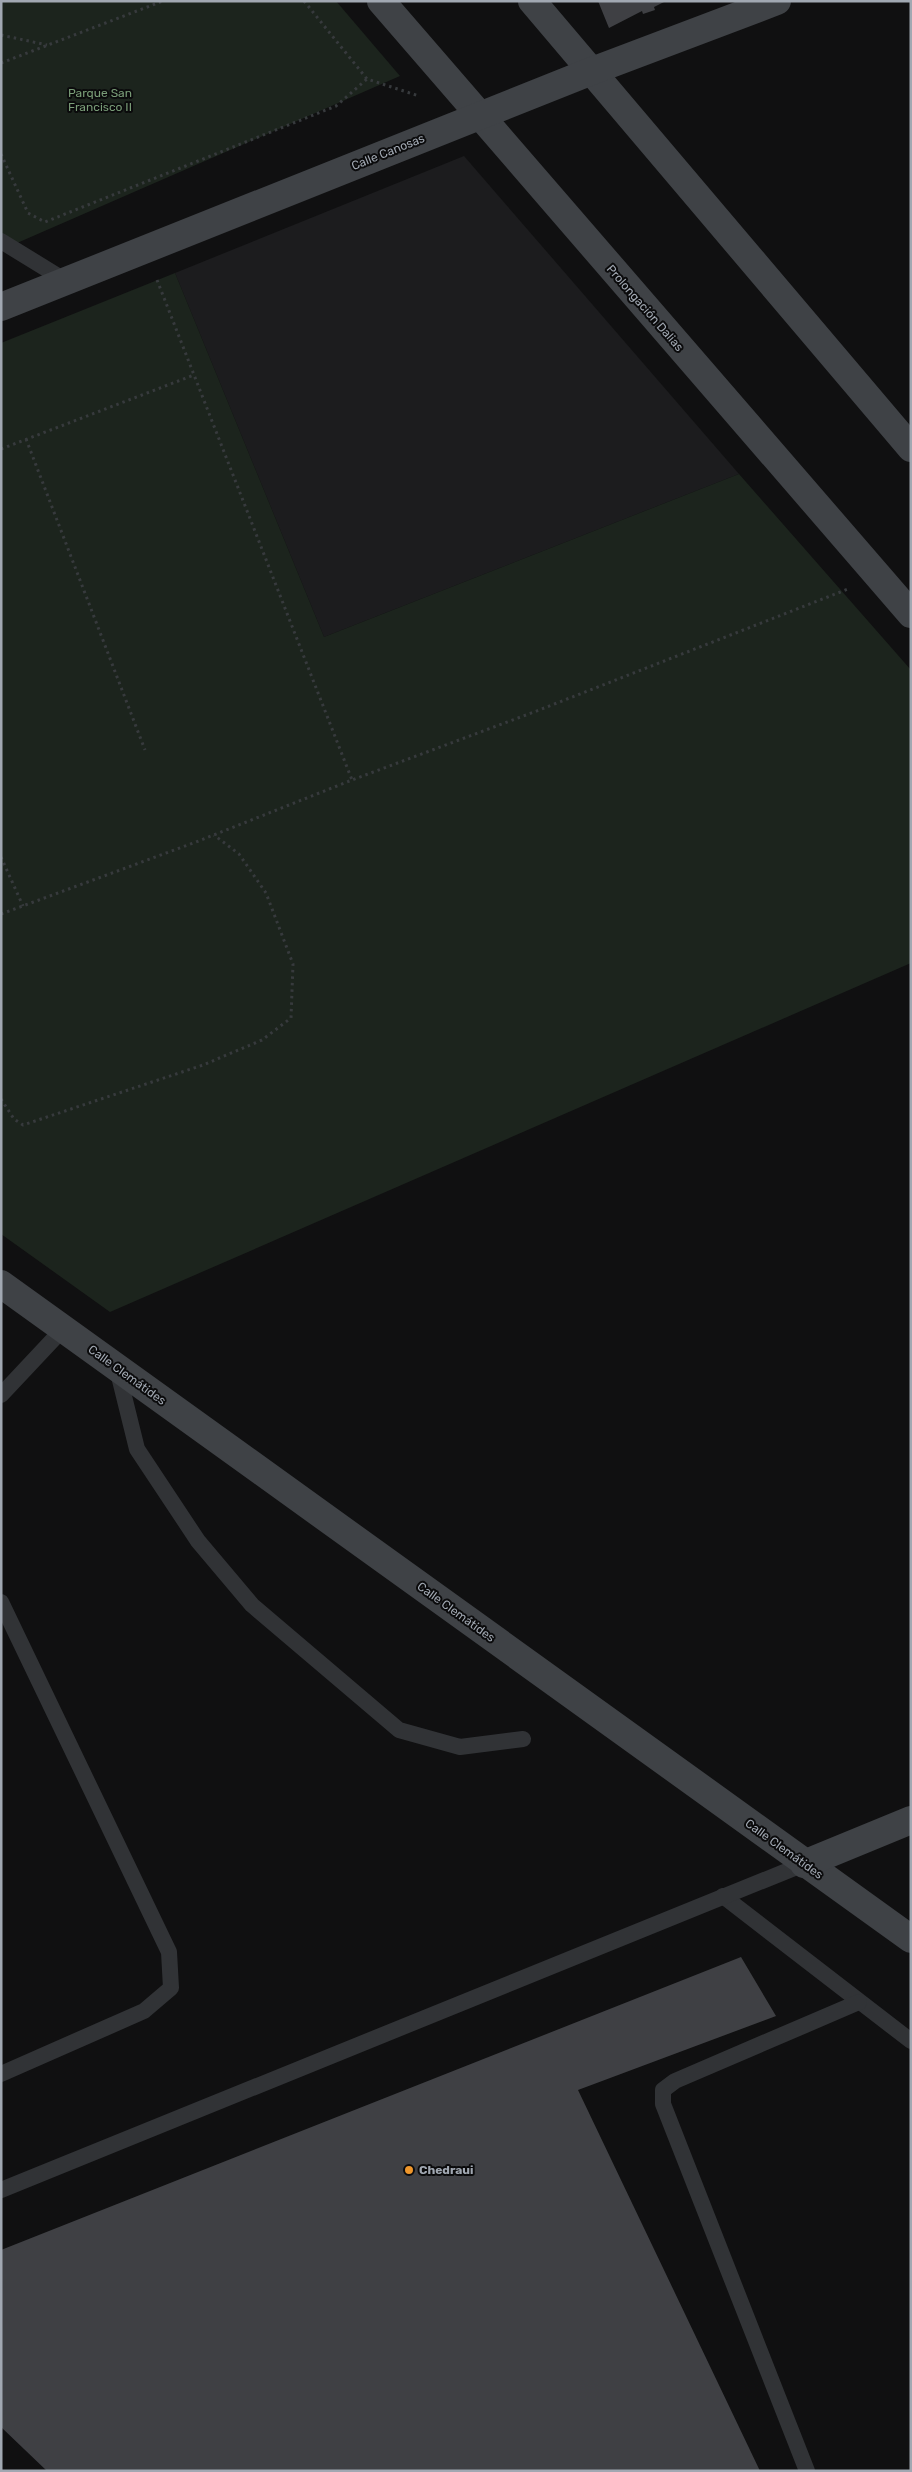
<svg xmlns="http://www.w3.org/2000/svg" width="912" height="2472" viewBox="0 0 912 2472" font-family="Rubik,sans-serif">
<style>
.built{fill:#1c1c1e}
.green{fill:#1c241d}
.building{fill:#3f4044}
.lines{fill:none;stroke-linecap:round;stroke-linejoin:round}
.path{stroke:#373a3d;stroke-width:3;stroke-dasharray:2.5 4;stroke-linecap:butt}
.lane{stroke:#313336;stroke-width:16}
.secondary{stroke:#3f4246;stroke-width:28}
.poi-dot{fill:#ee962b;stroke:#0b0b0c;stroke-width:2}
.labels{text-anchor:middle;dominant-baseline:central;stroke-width:4;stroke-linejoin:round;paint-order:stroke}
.park-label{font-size:12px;fill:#7a9d78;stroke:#0b0b0c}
.street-label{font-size:12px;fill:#a1a8b2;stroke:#0b0b0c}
.poi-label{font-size:12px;font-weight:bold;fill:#a1a8b2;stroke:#0b0b0c;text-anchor:start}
</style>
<rect width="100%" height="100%" fill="#101011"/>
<!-- built -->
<path class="built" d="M 464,156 L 739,474 L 324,637 L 175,273 Z"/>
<!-- green -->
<g class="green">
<path d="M 1,1 L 336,1 L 400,76 L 1,250 Z"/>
<path d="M 175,273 L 324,637 L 739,474 L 911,670 L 911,963 L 110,1312 L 1,1234 L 1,343 Z"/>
</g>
<!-- building -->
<g class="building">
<path d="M 598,1 L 666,1 L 654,7 L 655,10 L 643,14 L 642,11 L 609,28 Z"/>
<path d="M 741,1957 L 776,2016 L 578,2090 L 760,2471 L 47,2471 L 1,2427 L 1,2250 Z"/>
</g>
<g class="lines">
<!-- path -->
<g class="path">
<path d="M 304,1 L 367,79 L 419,96"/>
<path d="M 1,35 L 47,45"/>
<path d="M 1,63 L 163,1"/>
<path d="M 1,154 L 28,213 L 45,222 L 336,106 L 367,79"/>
<path d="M 157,280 L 352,780"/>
<path d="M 26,439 L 145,750"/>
<path d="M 1,449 L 194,375"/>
<path d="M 1,857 L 23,906"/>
<path d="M 1,914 L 196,842 L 352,780 L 534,712 L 848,589"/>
<path d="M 1,1099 L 14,1119 L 23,1125 L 203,1065 L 262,1040 L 291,1018 L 293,964 L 266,893 L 239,854 L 214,835"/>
</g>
<!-- lane -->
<g class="lane">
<path d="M 1,241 L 66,281"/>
<path d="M 117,1368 L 137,1449 L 198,1541 L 252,1605 L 399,1730 L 460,1747 L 523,1739"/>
<path d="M 1,1395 L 63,1329"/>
<path d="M 1,1602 L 169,1952 L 171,1988 L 144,2011 L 1,2074"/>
<path d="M 723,1896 L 911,2041"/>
<path d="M 1,2190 L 804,1864"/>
<path d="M 807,2471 L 663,2104 L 663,2090 L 675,2081 L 859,2002"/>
</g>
<!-- secondary -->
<g class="secondary">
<path d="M 381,1 L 911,614"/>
<path d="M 532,1 L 911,448"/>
<path d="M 1,307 L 592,71 L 777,1"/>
<path d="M 1,1284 L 911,1939"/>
<path d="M 804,1864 L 911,1820"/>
</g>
</g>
<!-- markers -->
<circle class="poi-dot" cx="409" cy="2170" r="5"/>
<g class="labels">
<!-- park labels -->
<g class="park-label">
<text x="100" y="93">Parque San<tspan x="100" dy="14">Francisco II</tspan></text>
</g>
<!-- street labels -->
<g class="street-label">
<text transform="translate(388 152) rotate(-22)">Calle Canosas</text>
<text transform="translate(645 308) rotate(49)">Prolongación Dalias</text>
<text transform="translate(127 1375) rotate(36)">Calle Clemátides</text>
<text transform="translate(456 1612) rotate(36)">Calle Clemátides</text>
<text transform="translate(784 1849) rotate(36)">Calle Clemátides</text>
</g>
<!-- poi labels -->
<g class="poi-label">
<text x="419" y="2170">Chedraui</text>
</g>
</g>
<!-- border -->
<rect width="912" height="2472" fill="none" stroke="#a1a8b2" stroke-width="5"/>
</svg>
